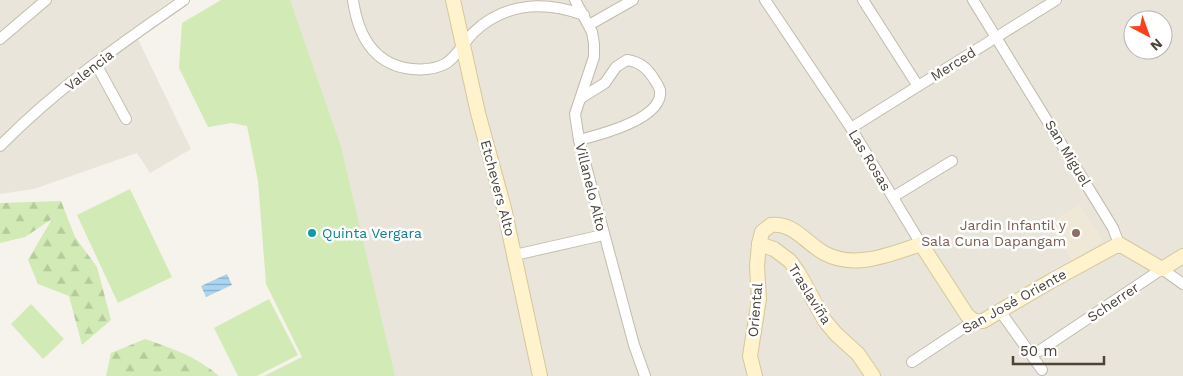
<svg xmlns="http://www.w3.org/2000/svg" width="1183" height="376" viewBox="0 0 1183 376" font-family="'Work Sans',sans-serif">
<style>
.residential{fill:#eae5da;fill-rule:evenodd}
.education{fill:#efe8d6}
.forest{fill:url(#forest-firs)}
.park{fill:#d2eab5}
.water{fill:url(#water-rules)}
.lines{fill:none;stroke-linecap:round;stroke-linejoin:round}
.street-casing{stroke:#c2bbae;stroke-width:12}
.secondary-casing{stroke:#d6c79b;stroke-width:16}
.street{stroke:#fff;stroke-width:10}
.secondary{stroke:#fff3cd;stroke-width:14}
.culture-dot{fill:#0f9aa8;stroke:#fff;stroke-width:2}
.education-dot{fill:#8d6e63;stroke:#fff;stroke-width:2}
.labels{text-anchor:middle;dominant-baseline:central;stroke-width:5;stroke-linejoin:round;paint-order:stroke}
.street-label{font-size:14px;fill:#4b4439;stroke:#fff}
.education-label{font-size:14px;fill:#785e54;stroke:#fff;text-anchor:end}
.culture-label{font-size:14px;fill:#0d838f;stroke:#fff;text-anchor:start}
</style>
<defs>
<pattern id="forest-firs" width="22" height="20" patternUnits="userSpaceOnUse" patternTransform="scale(1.25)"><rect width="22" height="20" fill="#d2eab5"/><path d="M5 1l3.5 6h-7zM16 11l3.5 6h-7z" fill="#b6ca9c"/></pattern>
<pattern id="water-rules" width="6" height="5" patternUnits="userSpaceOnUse" patternTransform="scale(1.25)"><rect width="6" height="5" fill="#a9d4f2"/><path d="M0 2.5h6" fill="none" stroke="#8caec5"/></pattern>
</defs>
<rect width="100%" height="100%" fill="#f6f3ec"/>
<!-- residential -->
<g class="residential">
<path d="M 0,0 L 172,0 L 133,29 L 191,149 L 150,173 L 137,153 L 34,189 L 0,194 Z"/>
<path d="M 286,0 L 1183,0 L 1183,376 L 391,376 ZM 1133,20 L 1163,20 L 1163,50 L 1133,50 Z"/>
</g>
<!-- education -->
<path class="education" d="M 1079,204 L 1103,240 L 1073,261 L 1048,225 Z"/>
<!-- forest -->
<g class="forest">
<path d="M 61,201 L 75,237 L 97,267 L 111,320 L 82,345 L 69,296 L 38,284 L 28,260 L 52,219 L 25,237 L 0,243 L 0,203 Z"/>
<path d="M 145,339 C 172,348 197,357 219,376 L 106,376 L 111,353 Z"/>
</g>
<!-- park -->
<g class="park">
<path d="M 221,0 L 290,0 L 341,147 L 395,376 L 264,376 L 302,357 L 266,284 L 258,181 L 247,126 L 232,123 L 208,127 L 179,68 L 182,23 Z"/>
<path d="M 130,189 L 172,277 L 118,303 L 77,215 Z"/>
<path d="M 269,299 L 298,355 L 257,376 L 238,376 L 214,328 Z"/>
<path d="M 31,304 L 64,339 L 43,359 L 11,324 Z"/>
</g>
<!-- water -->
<path class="water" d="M 227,274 L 232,285 L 206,297 L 201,286 Z"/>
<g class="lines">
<!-- street casing -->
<g class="street-casing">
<g id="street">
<path d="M 353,0 C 358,35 373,65 412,69 C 422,70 435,69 445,64 C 456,58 465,41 473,33 C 505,2 545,1 584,15"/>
<path d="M 575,0 L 592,32 L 594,44 L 594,57 L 575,114 L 579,140 L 634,345 L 645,376"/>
<path d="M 765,0 L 851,128 L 921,244"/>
<path d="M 863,0 L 918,86"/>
<path d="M 973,0 L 1113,228 L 1119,244"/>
<path d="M 589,25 L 633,0"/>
<path d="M 0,39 L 46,0"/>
<path d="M 96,64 L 126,119"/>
<path d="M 851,128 L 1056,0"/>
<path d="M 579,140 C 599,135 664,119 660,90 C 659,87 656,82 654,79 C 647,68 640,62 627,60 L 616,67 L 605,83 L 581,98"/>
<path d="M 0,146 C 55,90 120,44 184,0"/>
<path d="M 893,197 L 952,161"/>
<path d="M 515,255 L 603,235"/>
<path d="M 1000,311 L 1042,370"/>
<path d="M 1039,351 L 1162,269 L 1183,284"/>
<path d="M 912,362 L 974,321"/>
</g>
</g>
<!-- secondary casing -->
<g class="secondary-casing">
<g id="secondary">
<path d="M 453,0 L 478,113 L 504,208 L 540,376"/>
<path d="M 759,244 L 774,249 L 790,261 L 798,272 L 825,321 L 836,334 L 858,354 L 873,376"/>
<path d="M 755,376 L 750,356 L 759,299 L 757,266 L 759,244 L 762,232 L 771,225 C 793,222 806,243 824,253 C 855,270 891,254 921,244 L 967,315 L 974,321 L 983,321 L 1051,281 L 1119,244 L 1162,269 L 1183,256"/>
</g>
</g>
<!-- street -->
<use href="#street" class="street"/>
<!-- secondary -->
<use href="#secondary" class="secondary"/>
</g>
<!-- markers -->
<circle class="culture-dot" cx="312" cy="233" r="5"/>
<circle class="education-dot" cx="1076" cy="233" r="5"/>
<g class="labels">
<!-- street labels -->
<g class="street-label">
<text transform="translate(953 64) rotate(-32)">Merced</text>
<text transform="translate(89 70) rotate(-38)">Valencia</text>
<text transform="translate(1068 153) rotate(59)">San Miguel</text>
<text transform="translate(870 160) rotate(59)">Las Rosas</text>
<text transform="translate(591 187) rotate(76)">Villanelo Alto</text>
<text transform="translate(498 188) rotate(75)">Etchevers Alto</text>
<text transform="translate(810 294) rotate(58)">Traslaviña</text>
<text transform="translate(1014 301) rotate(-29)">San José Oriente</text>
<text transform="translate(1113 302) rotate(-34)">Scherrer</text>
<text transform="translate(755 310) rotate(-85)">Oriental</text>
</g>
<!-- education labels -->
<g class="education-label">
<text x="1066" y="225">Jardin Infantil y<tspan x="1066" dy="16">Sala Cuna Dapangam</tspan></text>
</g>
<!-- culture labels -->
<g class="culture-label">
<text x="322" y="233">Quinta Vergara</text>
</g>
</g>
<!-- north arrow -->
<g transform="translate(1148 35) rotate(139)"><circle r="24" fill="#ffffff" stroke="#b7b4b0"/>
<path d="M0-4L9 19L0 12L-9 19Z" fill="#fc3f1d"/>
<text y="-8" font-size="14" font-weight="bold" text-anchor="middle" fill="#4b4439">N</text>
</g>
<!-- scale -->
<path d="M1013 356v8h91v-8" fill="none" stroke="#4b4439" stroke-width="2.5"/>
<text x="1020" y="356" font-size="15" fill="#4b4439" stroke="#ffffff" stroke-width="4" paint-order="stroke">50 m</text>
</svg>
